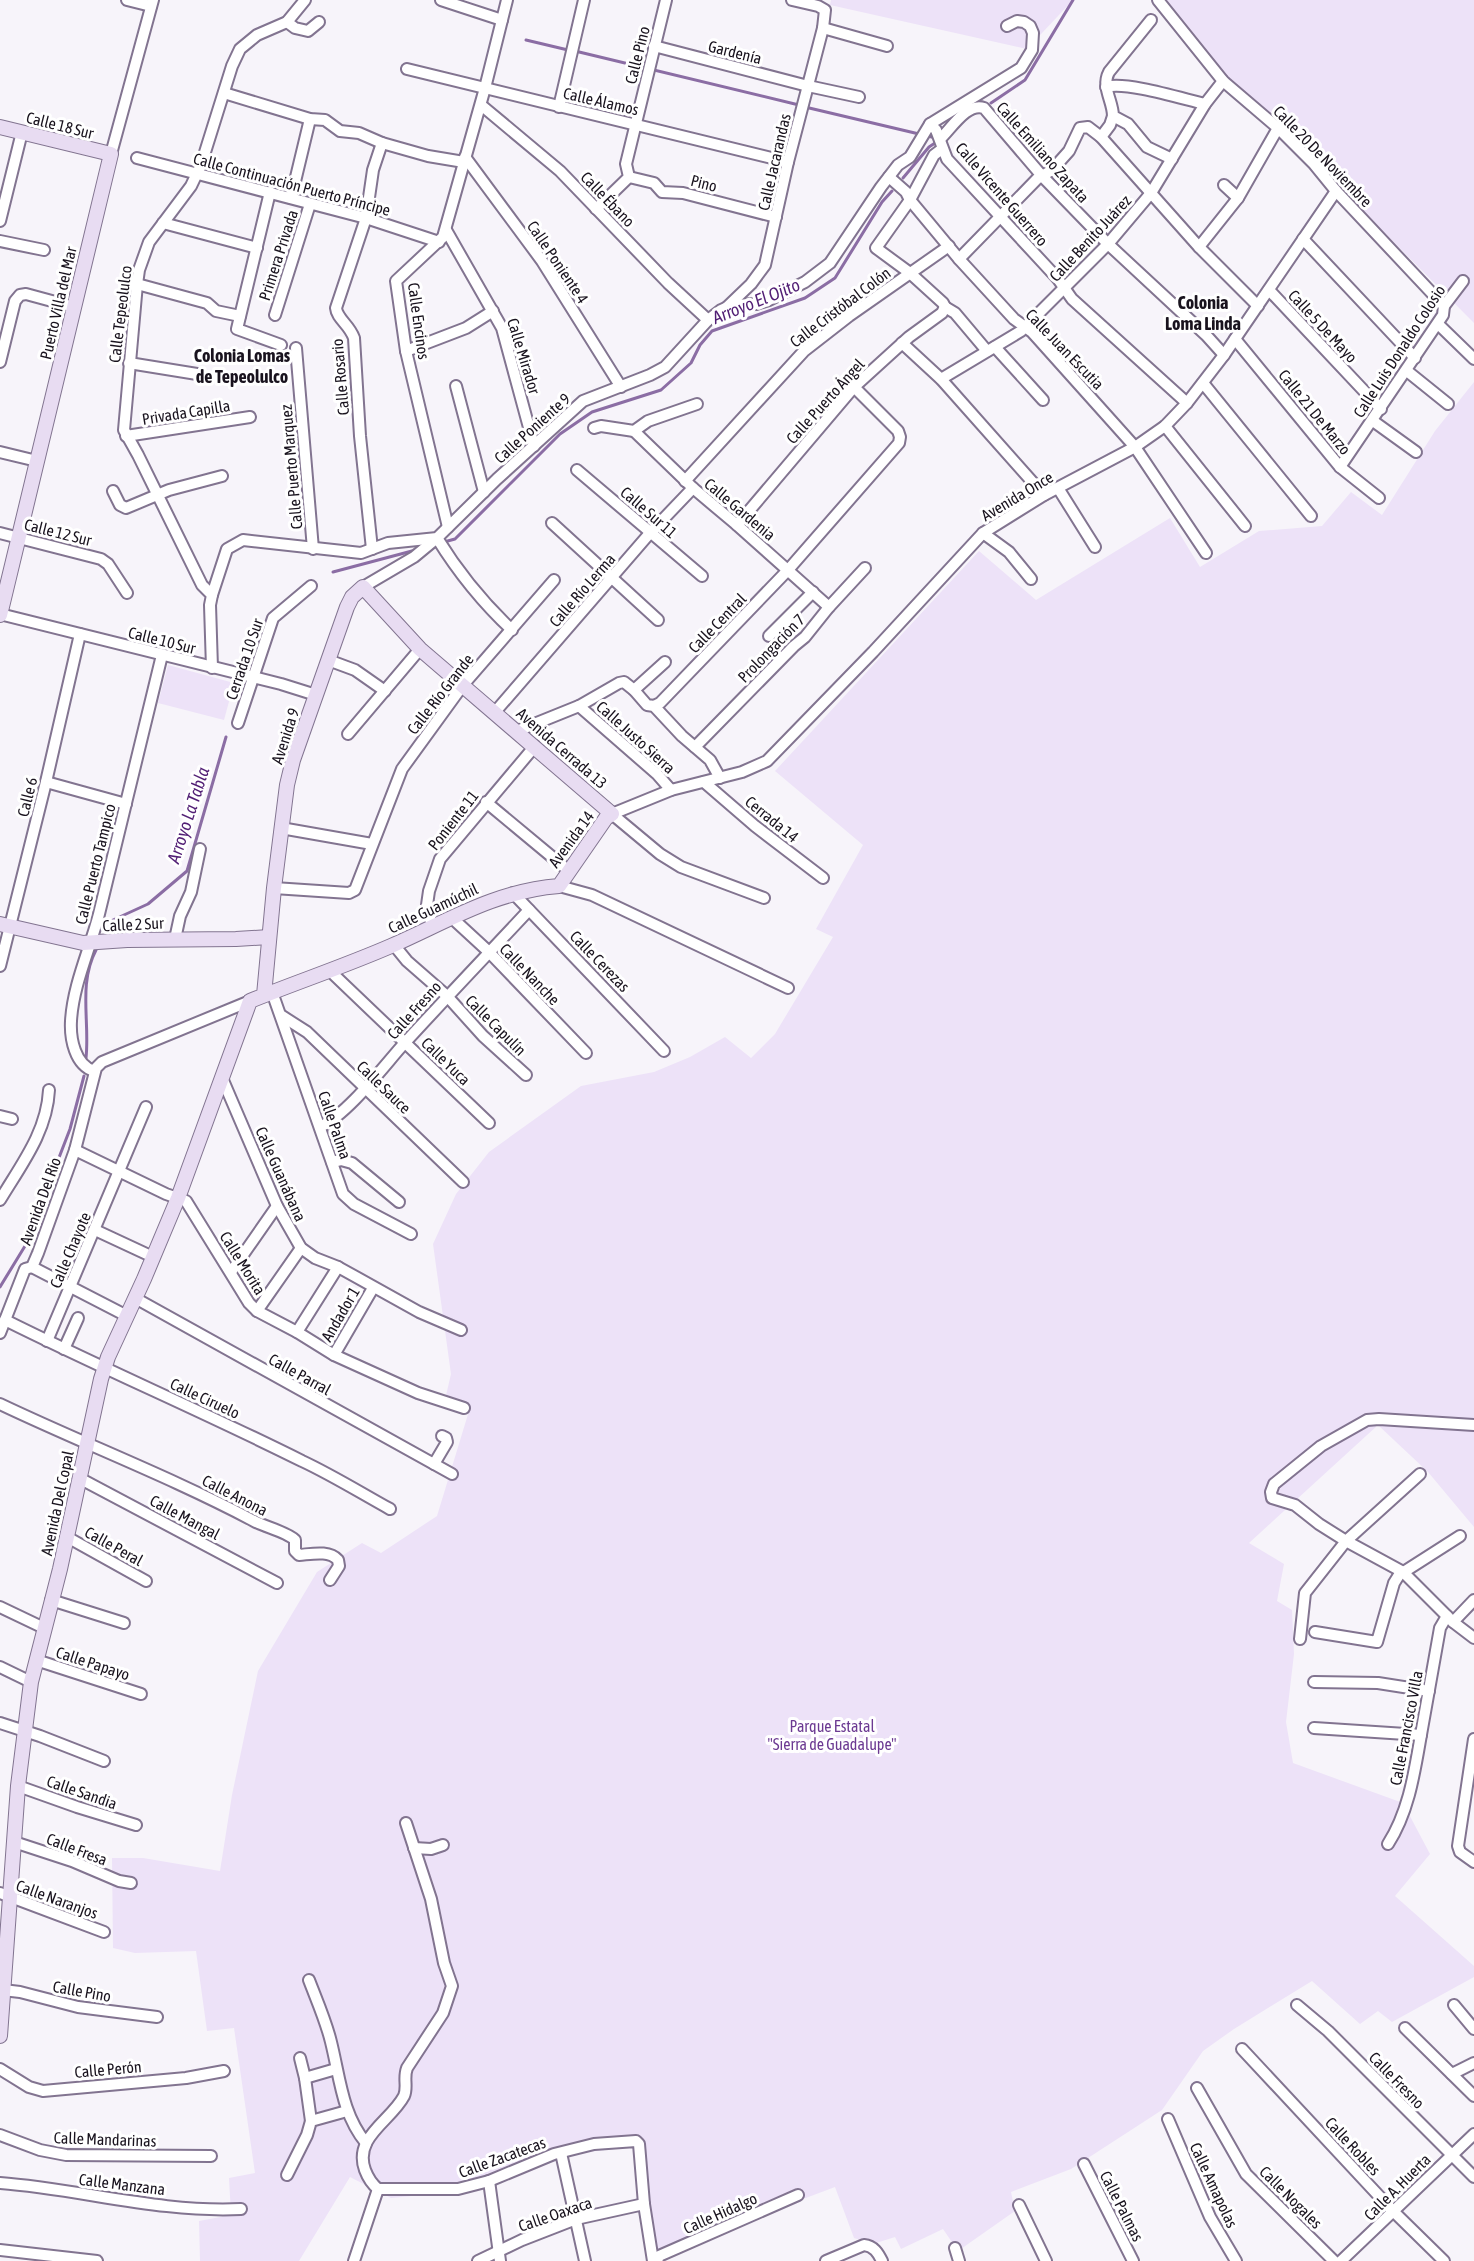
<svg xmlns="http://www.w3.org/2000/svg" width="1474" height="2261" viewBox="0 0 1474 2261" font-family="'Asap Condensed',sans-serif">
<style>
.green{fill:#ede2f8}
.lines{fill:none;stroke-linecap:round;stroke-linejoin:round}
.stream{stroke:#8b6da4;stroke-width:3}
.street-casing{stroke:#827490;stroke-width:14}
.secondary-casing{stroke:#827490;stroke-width:16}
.street{stroke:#fff;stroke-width:10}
.secondary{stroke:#e8dcf2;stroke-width:14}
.labels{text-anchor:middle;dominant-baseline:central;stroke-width:6;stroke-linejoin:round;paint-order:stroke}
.street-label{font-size:16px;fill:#19131e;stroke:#fff}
.park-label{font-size:16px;fill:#6c3a92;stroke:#fff}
.water-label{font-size:18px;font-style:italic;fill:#521f75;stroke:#fff}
.neighbourhood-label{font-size:18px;font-weight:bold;fill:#19131e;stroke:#fff}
</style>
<rect width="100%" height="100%" fill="#f7f4fa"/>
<!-- green -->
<g class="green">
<path d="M 831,0 L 1073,0 L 1027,49 L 830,5 Z"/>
<path d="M 1159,0 L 1474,0 L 1474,323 L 1344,192 L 1223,78 Z"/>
<path d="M 1474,382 L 1474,1527 L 1428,1472 L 1378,1425 L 1249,1543 L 1284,1564 L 1277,1601 L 1292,1610 L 1294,1654 L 1286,1722 L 1293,1763 L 1403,1803 L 1430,1854 L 1395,1896 L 1474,1966 L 1474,1977 L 1392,2022 L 1378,2011 L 1360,2024 L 1312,1981 L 1234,2029 L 1203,2051 L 1162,2110 L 1071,2169 L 1011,2192 L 1015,2211 L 958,2251 L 943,2229 L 901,2249 L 895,2237 L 873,2244 L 854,2238 L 835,2187 L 657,2254 L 641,2146 L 578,2153 L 474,2190 L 391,2198 L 350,2177 L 299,2261 L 200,2261 L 199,2221 L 231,2215 L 229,2178 L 255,2173 L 234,2028 L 207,2031 L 196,1951 L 135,1953 L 113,1948 L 112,1858 L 143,1858 L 220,1871 L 232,1795 L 258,1671 L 317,1572 L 362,1543 L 381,1553 L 437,1516 L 469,1411 L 444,1404 L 451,1374 L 433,1244 L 456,1194 L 489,1152 L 581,1086 L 654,1072 L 690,1057 L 725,1037 L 751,1058 L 775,1034 L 833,937 L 816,929 L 863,845 L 775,771 L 979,551 L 1036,600 L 1170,518 L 1200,567 L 1259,531 L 1322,526 L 1351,492 L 1382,515 L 1435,431 Z"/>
<path d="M 168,665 L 234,683 L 224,720 L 158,703 Z"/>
</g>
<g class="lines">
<!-- stream -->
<g class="stream">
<path d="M 526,40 L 568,50"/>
<path d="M 575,51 L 799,105"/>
<path d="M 991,103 L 1025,80 L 1073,0"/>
<path d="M 805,107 L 936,138"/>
<path d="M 903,178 L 929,147 L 938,141"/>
<path d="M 444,542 L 455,539 L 560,434 L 592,412 L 661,390 L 691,363 L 700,345 L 712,331 L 805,298 L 835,278 L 882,202 L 892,191"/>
<path d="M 333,572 L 412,551"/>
<path d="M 106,934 L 113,920 L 148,904 L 187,871 L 226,737"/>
<path d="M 86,1058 C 90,1022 78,984 96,950"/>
<path d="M 0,1287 L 25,1246 L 70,1129 L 84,1076"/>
</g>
<!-- street casing -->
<g class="street-casing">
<g id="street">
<path d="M 127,0 L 151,6"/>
<path d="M 441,0 L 502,20"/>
<path d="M 1158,0 L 1223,81 L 1278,128 L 1314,164 L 1336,191 L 1444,306"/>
<path d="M 1151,20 L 1109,72 C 1101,87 1113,101 1113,116 L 1128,124 L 1147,147 L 1172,159"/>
<path d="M 287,22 L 295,28 L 308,31 L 319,22"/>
<path d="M 823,28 L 887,46"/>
<path d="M 654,46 L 808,86 L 859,97"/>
<path d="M 407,69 L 788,162"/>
<path d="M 1106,87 C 1126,81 1183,99 1205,104"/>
<path d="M 224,93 L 310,119 L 325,120 L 340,131 L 359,133 L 382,143 L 428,156 L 464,162"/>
<path d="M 481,105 L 560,171 L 668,283 L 708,320"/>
<path d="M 559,107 L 584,0"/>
<path d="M 930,124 L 936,130 L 947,159 L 1058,279 L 1072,299 L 1187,403"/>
<path d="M 1101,137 L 1110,125 L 1113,116"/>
<path d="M 940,139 C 951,129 967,102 984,108 L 1042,176 L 1108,244 L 1206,335 L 1224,355"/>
<path d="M 942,149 L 934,155 L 910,200 L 876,248 L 910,273 L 943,303 L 945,307"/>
<path d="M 111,154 L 153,0"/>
<path d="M 465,157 L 542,261 L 621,387"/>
<path d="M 137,158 L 366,218 L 439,242"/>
<path d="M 629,177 L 654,183 L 662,192 L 683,193 L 776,217"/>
<path d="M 889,177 L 906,192 L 910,200 L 959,259 L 1014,319 L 1032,332 L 1135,447 L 1206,553"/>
<path d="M 1224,185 L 1238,198"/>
<path d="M 270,192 L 237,329 L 281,345"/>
<path d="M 291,198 L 310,119"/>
<path d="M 596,209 L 629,177 L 626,164 L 666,0"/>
<path d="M 0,221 L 22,132"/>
<path d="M 163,223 L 257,248"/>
<path d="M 446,230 L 502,328 L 534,446"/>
<path d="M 1303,239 L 1415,358"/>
<path d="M 0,241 L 44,250"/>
<path d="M 1199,247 L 1238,198 L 1278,128"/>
<path d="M 959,259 L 1037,179 L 1052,170 L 1069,151 L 1080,128 L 1088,127 L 1101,137 L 1199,247 L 1258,306"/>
<path d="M 137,284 L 207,303 L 216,311 L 240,316"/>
<path d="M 1269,290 L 1381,409"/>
<path d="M 727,307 L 751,284 L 765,265 L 788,162 L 823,28 L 825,10 L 818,6 L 792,0"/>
<path d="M 945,307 L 955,313 L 987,351"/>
<path d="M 275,315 L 310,204"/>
<path d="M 1438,324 L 1474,359"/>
<path d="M 1235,339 L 1340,467 L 1379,498"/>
<path d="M 902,343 L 941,379 L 1044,495"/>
<path d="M 995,347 L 1043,400"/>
<path d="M 296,348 L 313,549"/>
<path d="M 406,351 L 466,328 L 493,311"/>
<path d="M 0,362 L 15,301 L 20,295 L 26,294 L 74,307"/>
<path d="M 129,363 L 197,374"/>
<path d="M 1407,371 L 1448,404"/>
<path d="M 941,379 L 1021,331 L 1108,244 L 1151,193 L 1205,104 L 1223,81"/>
<path d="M 1203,383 L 1311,516"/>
<path d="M 456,386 L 484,492"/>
<path d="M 1373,421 L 1416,452"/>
<path d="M 1165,426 L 1245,526"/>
<path d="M 594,428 L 601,426 L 634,431 L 648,421 L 697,404"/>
<path d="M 634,431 L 693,488 L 737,525 L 829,607"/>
<path d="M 126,436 L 250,417"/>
<path d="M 0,452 L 37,461"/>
<path d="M 1340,467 L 1443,315 L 1444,306 L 1463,281"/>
<path d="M 577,470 L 702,576"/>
<path d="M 685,481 L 804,351 L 849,316 L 949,246"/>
<path d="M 1058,488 L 1095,547"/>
<path d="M 113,491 L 120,505 L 126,508 L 169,490 L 222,476"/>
<path d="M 552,523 L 658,620"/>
<path d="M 737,525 L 854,387 L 909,337 L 942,313 L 945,307"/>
<path d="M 448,527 L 406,351 L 396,281 L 443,237 L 485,88 L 507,0"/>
<path d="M 0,533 L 101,559 L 108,564 L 127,593"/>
<path d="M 983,533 L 1009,552 L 1031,579"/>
<path d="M 372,549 L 360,436 L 354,338 C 349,324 337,319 336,308 L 366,218 L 373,170 L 382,143"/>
<path d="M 363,587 L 414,557 L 437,538 C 458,572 482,602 512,630"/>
<path d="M 212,595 L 227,549 L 243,540 L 361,553 L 388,543 L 437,538 L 497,479 L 583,401 L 650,375 L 665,367 L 708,320 L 721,310 L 732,305 L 756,304 L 769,300 L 805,282 L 830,263 L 881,187 L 898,165 L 910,157 L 930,124 L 1021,68 L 1032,50 L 1033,33 L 1030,26 L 1024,22 L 1017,21 L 1007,26"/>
<path d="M 0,614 L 281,684 L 316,695"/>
<path d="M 769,636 L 813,592"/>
<path d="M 328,660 L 355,670 L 385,691"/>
<path d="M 212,668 L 210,605 L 212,595 L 202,585 L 138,455 L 124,430 L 137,284 L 139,270 L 149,242 L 191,186 L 201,165 L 232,66 L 240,49 L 257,35 L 287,22 L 305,0"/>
<path d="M 634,690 L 665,662"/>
<path d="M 579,706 L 657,774 L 671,790"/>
<path d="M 654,706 L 660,703 L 788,570 L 899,443 L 900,437 L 898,431 L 854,387"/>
<path d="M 495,712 L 650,533 L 693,488"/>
<path d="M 238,723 L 273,618 L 311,586"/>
<path d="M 517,731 L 579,706 L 619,683 L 624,682 L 634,690 L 647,705 L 654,706 L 682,736 L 710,760 L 720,778"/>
<path d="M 348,734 L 420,649"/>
<path d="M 695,747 L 794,646 L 805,637 L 829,607 L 865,568"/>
<path d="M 46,782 L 126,804"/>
<path d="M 704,782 L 755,826 L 823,878"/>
<path d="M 486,802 L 569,871"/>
<path d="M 281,828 L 372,844"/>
<path d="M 559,886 L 592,895 L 788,988"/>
<path d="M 274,888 L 349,893 L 355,890 L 402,769 L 463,685 L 554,580"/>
<path d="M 513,893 L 664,1051"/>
<path d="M 764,898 L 681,867 L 660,854 L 612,814 L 671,790 L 742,772 L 767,761 L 873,652 L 983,533 L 1044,495 L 1135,447 L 1165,426 L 1187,403 L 1224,355 L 1336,191"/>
<path d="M 451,917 L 489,952 L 586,1053"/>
<path d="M 432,926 L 427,905 L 429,891 L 440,859 L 535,746"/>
<path d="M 175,939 L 180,916 L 191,892 L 200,849"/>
<path d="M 394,945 L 407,961 L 447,996 L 483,1036 L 526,1075"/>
<path d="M 0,966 L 46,782 L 80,634"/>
<path d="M 330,971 L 489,1123"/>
<path d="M 272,992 L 343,1194 L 354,1204 L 411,1234"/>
<path d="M 282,1016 L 307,1032 L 463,1182"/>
<path d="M 94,1071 C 75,1065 70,1039 71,1021 C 73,985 90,949 99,914 C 120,828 141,742 162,655"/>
<path d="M 222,1078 L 277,1206 L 301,1248 L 315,1258 L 338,1267 L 419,1312 L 461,1330"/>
<path d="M 0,1116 L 12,1119"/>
<path d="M 320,1127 C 347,1114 380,1071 401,1047 C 443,1001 486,956 529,910"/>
<path d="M 75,1150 L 166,1194 L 186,1201 L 249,1303 L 257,1311 L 297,1332 L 334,1355 L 418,1393 L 464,1408"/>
<path d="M 332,1162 L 341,1160 L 352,1163 L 399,1202"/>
<path d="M 0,1200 C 21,1165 47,1132 49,1090"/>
<path d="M 95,1230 L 153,1257"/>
<path d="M 32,1267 L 127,1316"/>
<path d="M 231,1272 L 277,1206"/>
<path d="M 135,1298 L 452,1474"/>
<path d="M 257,1311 L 301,1248"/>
<path d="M 5,1320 C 103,1369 204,1412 302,1461 C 332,1475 361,1493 390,1509"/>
<path d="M 297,1332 L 338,1267"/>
<path d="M 0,1333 L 25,1269 L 32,1267 L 38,1253 L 75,1150 L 96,1068 L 102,1062 L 250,1001"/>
<path d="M 47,1341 L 146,1107"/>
<path d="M 64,1349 L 78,1318"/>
<path d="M 334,1355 L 373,1288"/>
<path d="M 0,1404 C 84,1444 171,1477 254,1521 C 265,1527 287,1532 295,1540 L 295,1551 L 299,1555 C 312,1554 329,1550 338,1560 L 339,1566 L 330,1580"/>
<path d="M 1474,1425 L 1379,1419 L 1367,1420 L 1321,1446 L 1274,1484 L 1271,1492 L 1272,1498 L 1295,1505 L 1319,1524 L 1346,1541 L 1403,1572 L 1453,1622 L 1474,1638"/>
<path d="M 434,1464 L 447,1442 L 446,1438 L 442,1436"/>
<path d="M 79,1478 L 277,1583"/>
<path d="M 67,1537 L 146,1581"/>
<path d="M 51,1600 L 124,1623"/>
<path d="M 0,1607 L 44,1628"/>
<path d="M 1453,1622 L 1474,1600"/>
<path d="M 1315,1632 L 1377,1642 L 1394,1583 L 1399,1575 L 1460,1536"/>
<path d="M 1300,1639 L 1305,1593 L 1346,1541 L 1420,1474"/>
<path d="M 36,1660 L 141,1694"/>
<path d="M 0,1667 L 31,1682"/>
<path d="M 1314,1682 L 1378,1683 L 1429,1691"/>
<path d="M 0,1723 L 40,1736 L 104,1761"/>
<path d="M 1314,1728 L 1421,1735"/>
<path d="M 1474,1739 L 1458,1846 L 1460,1852 L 1474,1862"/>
<path d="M 18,1786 L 77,1807 L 136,1825"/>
<path d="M 406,1823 L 431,1899 L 444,1963 L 452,1986 L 443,2013 L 407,2068 C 403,2078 408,2087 404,2096 C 391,2121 353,2137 365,2170 C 368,2178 372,2184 378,2189 L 458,2189 L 489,2181 L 554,2154 L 594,2144 L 636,2141 L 639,2144 L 644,2204 L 653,2261"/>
<path d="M 14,1842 L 72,1861 L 119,1881 L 131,1883"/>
<path d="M 1388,1844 C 1410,1810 1415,1768 1422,1729 C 1428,1695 1434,1662 1440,1628 L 1447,1616"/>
<path d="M 414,1848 L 431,1849 L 443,1845"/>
<path d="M 0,1893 L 104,1932"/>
<path d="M 309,1980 C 317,2001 326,2021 331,2042 C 340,2078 342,2114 366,2143"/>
<path d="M 3,1990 L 20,1992 L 78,2007 L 157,2017"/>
<path d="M 1297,2005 L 1328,2031 L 1474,2177"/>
<path d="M 1454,2005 L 1474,2029"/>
<path d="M 1405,2028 L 1474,2096"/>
<path d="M 1242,2049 L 1393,2211 L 1444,2261"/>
<path d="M 300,2058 L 305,2078 L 311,2121"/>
<path d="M 0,2069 L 29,2087 L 43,2091 L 186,2078 L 224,2071"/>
<path d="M 1452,2074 L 1474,2063"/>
<path d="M 305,2078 L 336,2069"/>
<path d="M 1197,2088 L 1246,2174 L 1334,2261"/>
<path d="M 1168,2119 L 1210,2217 L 1236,2261"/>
<path d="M 0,2135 L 40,2150 L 66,2155 L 211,2156"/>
<path d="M 561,2153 L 585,2261"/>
<path d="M 1084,2164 L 1133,2261"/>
<path d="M 287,2175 L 307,2135 L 311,2121 L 347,2111"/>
<path d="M 489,2181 L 500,2261"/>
<path d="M 0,2183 C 80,2189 160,2213 241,2209"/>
<path d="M 1019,2205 L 1046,2261"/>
<path d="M 955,2248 L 959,2261"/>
<path d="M 0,2250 L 97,2261"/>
<path d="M 354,2261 L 378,2189"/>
<path d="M 478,2261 L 522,2240 L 576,2219 L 644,2204"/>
<path d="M 657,2261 L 659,2256 L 798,2195"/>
<path d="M 826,2261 L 864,2245 C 874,2246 878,2253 882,2261"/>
<path d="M 1341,2261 L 1474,2134"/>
</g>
</g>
<!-- secondary casing -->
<g class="secondary-casing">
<g id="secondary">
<path d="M 0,127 L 111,154 L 0,615"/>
<path d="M 0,924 L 83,943 L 127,940 L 236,939 L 269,937"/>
<path d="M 0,2036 L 18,1786 L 31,1682 L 60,1569 L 101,1379 L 108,1357 L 144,1279 L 178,1198 L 250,1001 C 297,982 345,966 391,946 C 448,921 495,891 559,886 L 606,818 L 612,814 L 420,649 L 363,587 L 352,597 L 347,607 L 293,760 L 287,785 L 274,888 L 264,995"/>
</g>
</g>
<!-- street -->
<use href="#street" class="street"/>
<!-- secondary -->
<use href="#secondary" class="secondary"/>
</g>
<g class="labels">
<!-- street labels -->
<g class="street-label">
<text transform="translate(735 52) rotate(14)">Gardenía</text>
<text transform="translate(637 55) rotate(-76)">Calle Pino</text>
<text transform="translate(601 101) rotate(13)">Calle Álamos</text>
<text transform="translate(60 125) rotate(14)">Calle 18 Sur</text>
<text transform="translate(1043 152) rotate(48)">Calle Emiliano Zapata</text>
<text transform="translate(1323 156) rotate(46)">Calle 20 De Noviembre</text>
<text transform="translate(774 162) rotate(-77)">Calle Jacarandas</text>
<text transform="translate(704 183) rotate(14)">Pino</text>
<text transform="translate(292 184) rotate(15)">Calle Continuación Puerto Príncipe</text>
<text transform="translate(1002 194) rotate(49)">Calle Vicente Guerrero</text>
<text transform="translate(608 199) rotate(46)">Calle Ébano</text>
<text transform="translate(1090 238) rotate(-47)">Calle Benito Juárez</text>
<text transform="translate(278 255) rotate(-72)">Primera Privada</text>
<text transform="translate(558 262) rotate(56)">Calle Poniente 4</text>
<text transform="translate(58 303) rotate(-77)">Puerto Villa del Mar</text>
<text transform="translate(840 307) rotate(-37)">Calle Cristóbal Colón</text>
<text transform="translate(120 314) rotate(-83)">Calle Tepeolulco</text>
<text transform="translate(419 321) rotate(82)">Calle Encinos</text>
<text transform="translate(1323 326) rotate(47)">Calle 5 De Mayo</text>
<text transform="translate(1065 349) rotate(46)">Calle Juan Escutia</text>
<text transform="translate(1399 351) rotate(-57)">Calle Luis Donaldo Colosio</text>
<text transform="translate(524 356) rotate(73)">Calle Mirador</text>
<text transform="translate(340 377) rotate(-95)">Calle Rosario</text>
<text transform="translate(825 401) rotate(-48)">Calle Puerto Ángel</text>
<text transform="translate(186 412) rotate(-9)">Privada Capilla</text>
<text transform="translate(1315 412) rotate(51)">Calle 21 De Marzo</text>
<text transform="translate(532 428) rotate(-42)">Calle Poniente 9</text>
<text transform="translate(291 467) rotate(-95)">Calle Puerto Marquez</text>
<text transform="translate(1017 496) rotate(-31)">Avenida Once</text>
<text transform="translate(740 509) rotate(40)">Calle Gardenia</text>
<text transform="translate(649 512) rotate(41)">Calle Sur 11</text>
<text transform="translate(58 532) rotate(14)">Calle 12 Sur</text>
<text transform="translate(582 590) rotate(-49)">Calle Río Lerma</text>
<text transform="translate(717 623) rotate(-46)">Calle Central</text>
<text transform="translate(162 640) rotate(14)">Calle 10 Sur</text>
<text transform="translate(771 648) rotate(-46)">Prolongación 7</text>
<text transform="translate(244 659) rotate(-71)">Cerrada 10 Sur</text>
<text transform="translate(440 694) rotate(-52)">Calle Río Grande</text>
<text transform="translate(285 736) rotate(-72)">Avenida 9</text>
<text transform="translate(636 737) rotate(42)">Calle Justo Sierra</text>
<text transform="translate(562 748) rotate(41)">Avenida Cerrada 13</text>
<text transform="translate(27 797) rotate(-76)">Calle 6</text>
<text transform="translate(772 819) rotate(39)">Cerrada 14</text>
<text transform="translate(453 820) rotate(-52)">Poniente 11</text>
<text transform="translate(571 839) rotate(-54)">Avenida 14</text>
<text transform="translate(95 864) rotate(-76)">Calle Puerto Tampico</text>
<text transform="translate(433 908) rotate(-25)">Calle Guamúchil</text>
<text transform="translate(133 924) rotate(-3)">Calle 2 Sur</text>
<text transform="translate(600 961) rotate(46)">Calle Cerezas</text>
<text transform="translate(530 974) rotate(46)">Calle Nanche</text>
<text transform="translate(414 1010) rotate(-48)">Calle Fresno</text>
<text transform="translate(496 1025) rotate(45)">Calle Capulín</text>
<text transform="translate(446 1061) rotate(44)">Calle Yuca</text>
<text transform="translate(384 1087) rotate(44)">Calle Sauce</text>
<text transform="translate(335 1125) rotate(71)">Calle Palma</text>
<text transform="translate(281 1174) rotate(66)">Calle Guanábana</text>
<text transform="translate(40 1201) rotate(-70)">Avenida Del Río</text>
<text transform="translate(70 1250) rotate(-67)">Calle Chayote</text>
<text transform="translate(243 1263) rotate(58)">Calle Morita</text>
<text transform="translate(340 1314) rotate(-60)">Andador 1</text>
<text transform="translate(300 1374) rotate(29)">Calle Parral</text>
<text transform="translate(205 1398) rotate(25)">Calle Ciruelo</text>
<text transform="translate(235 1495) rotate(27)">Calle Anona</text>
<text transform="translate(57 1503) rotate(-78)">Avenida Del Copal</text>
<text transform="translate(185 1517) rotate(28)">Calle Mangal</text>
<text transform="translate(114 1546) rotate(29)">Calle Peral</text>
<text transform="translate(93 1663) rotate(18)">Calle Papayo</text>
<text transform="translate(1406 1728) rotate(-79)">Calle Francisco Villa</text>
<text transform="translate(82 1792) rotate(19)">Calle Sandia</text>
<text transform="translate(77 1849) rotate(21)">Calle Fresa</text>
<text transform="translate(57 1899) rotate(20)">Calle Naranjos</text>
<text transform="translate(82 1991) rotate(10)">Calle Pino</text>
<text transform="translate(108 2069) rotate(-5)">Calle Perón</text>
<text transform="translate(1397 2080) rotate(46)">Calle Fresno</text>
<text transform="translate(105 2139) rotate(2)">Calle Mandarinas</text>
<text transform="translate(1353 2146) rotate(47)">Calle Robles</text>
<text transform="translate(502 2157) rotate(-20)">Calle Zacatecas</text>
<text transform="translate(122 2184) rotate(7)">Calle Manzana</text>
<text transform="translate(1214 2185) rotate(65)">Calle Amapolas</text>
<text transform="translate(1397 2187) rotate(-45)">Calle A. Huerta</text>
<text transform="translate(1291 2197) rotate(45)">Calle Nogales</text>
<text transform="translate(1122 2206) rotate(63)">Calle Palmas</text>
<text transform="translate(720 2213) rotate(-24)">Calle Hidalgo</text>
<text transform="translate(555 2214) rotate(-19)">Calle Oaxaca</text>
</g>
<!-- park labels -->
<g class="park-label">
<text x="832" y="1726">Parque Estatal<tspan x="832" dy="18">"Sierra de Guadalupe"</tspan></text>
</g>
<!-- water labels -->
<g class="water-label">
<text transform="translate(756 301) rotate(-22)">Arroyo El Ojito</text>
<text transform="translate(188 815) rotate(-72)">Arroyo La Tabla</text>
</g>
<!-- neighbourhood labels -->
<g class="neighbourhood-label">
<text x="1203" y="302">Colonia<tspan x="1203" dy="21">Loma Linda</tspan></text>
<text x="242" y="355">Colonia Lomas<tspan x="242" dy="21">de Tepeolulco</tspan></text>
</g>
</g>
</svg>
